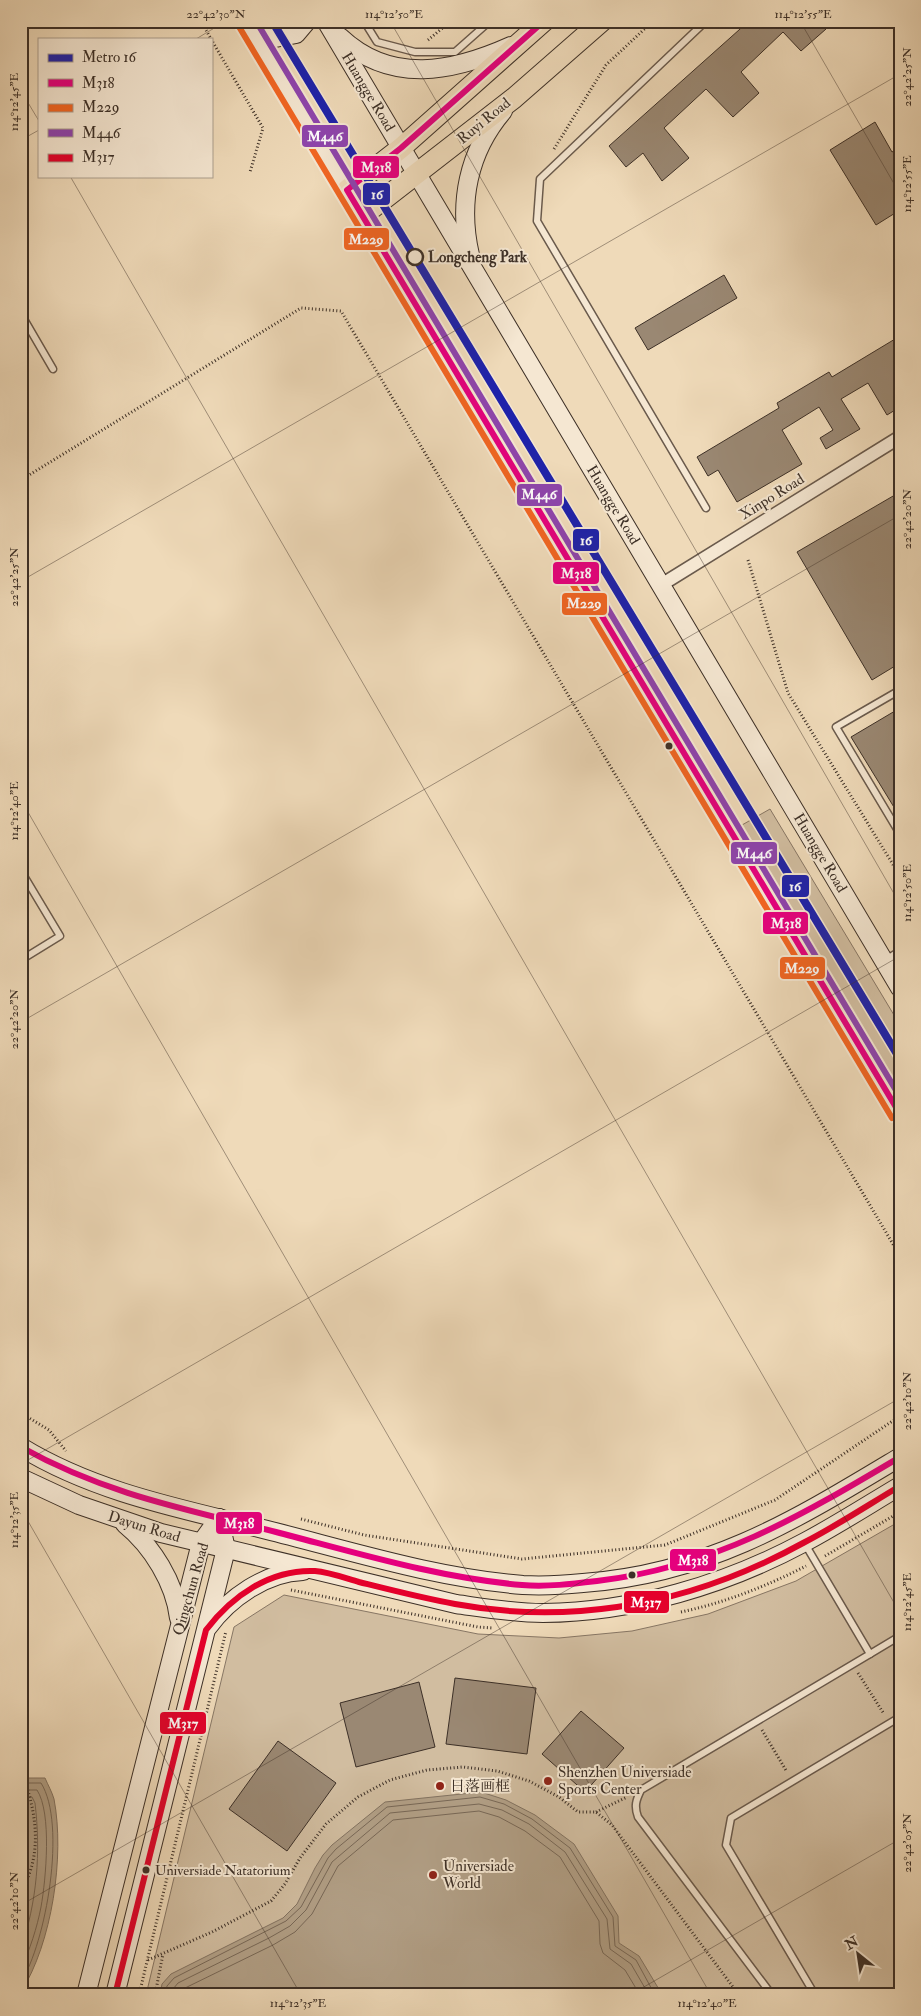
<svg xmlns="http://www.w3.org/2000/svg" width="921" height="2016" viewBox="0 0 921 2016" font-family="'IM FELL Double Pica','Noto Serif SC',serif">
<style>
.green{fill:#d1bda0;stroke:#877664}
.water{fill:#b2a087;stroke:#837361}
.lines{fill:none;stroke-linecap:round;stroke-linejoin:round}
.shore{stroke:#786857;stroke-width:1}
.building{fill:#9a8873;stroke:#3d3027}
.lane-casing{stroke:#6a5a4c;stroke-width:9}
.street-casing{stroke:#6a5a4c;stroke-width:15}
.secondary-casing{stroke:#3d3027;stroke-width:20}
.primary-casing{stroke:#3d3027;stroke-width:22}
.path{stroke:#3d3027;stroke-width:3;stroke-dasharray:1 2.5;stroke-linecap:butt}
.lane{stroke:#f5e7d2;stroke-width:6}
.street{stroke:#f5e7d2;stroke-width:12}
.secondary{stroke:#f5e7d2;stroke-width:18}
.primary{stroke:#efdab9;stroke-width:20}
.bus-1-casing{stroke:#f5e7d2;stroke-width:10}
.bus-2-casing{stroke:#f5e7d2;stroke-width:10}
.bus-3-casing{stroke:#f5e7d2;stroke-width:10}
.bus-4-casing{stroke:#f5e7d2;stroke-width:10}
.bus-1{stroke:#e5007d;stroke-width:6}
.bus-2{stroke:#f26522;stroke-width:6}
.bus-3{stroke:#8e44ad;stroke-width:6}
.bus-4{stroke:#e4002b;stroke-width:6}
.metro-1-casing{stroke:#f5e7d2;stroke-width:11}
.metro-1{stroke:#1e22aa;stroke-width:8}
.ticks{fill:none;stroke:#3d3027;stroke-width:1;stroke-opacity:0.45}
.stop-dot{fill:#f5e7d2;stroke:#3d3027;stroke-width:2.5}
.bus-dot{fill:#3d3027;stroke:#f5e7d2;stroke-width:2}
.poi-dot{fill:#8f2418;stroke:#f5e7d2;stroke-width:2}
.labels{text-anchor:middle;dominant-baseline:central;stroke-width:4;stroke-linejoin:round;paint-order:stroke}
.bus-label{font-size:14px;fill:#3d3027;stroke:#f5e7d2;text-anchor:start}
.street-label{font-size:15px;fill:#3d3027;stroke:#f5e7d2}
.stop-label{font-size:15px;font-weight:bold;fill:#3d3027;stroke:#f5e7d2;text-anchor:start}
.poi-label{font-size:15px;fill:#3d3027;stroke:#f5e7d2;text-anchor:start}
.line-badge{stroke:#f5e7d2;stroke-width:2}
.badge-label{font-size:14px;text-anchor:middle;font-weight:bold;fill:#fff}
.neatline{fill:none;stroke:#3d3027;stroke-width:2}
.ticks-label{font-size:12px;text-anchor:middle;fill:#3d3027}
</style>
<rect width="100%" height="100%" fill="#efdab9"/>
<filter id="stains"><feTurbulence type="fractalNoise" baseFrequency=".004" numOctaves="4"/><feColorMatrix values="0 0 0 0 .2 0 0 0 0 .09 0 0 0 0 .02 0 0 0 .5 -.17"/></filter>
<radialGradient id="worn" r=".72"><stop offset=".6" stop-color="#630" stop-opacity="0"/><stop offset="1" stop-color="#630" stop-opacity=".3"/></radialGradient>
<!-- green -->
<g class="green">
<path d="M 770,809 L 900,1025 L 900,1089 L 742,825 Z"/>
<path d="M 900,1521 L 900,1995 L 146,1995 L 234,1627 L 284,1595 L 478,1634 L 559,1638 L 632,1631 L 708,1614 L 796,1581 Z"/>
</g>
<!-- water -->
<g class="water">
<path d="M 21,1778 L 45,1778 C 48,1785 52,1792 54,1799 C 65,1856 52,1943 21,1992 Z"/>
<path d="M 481,1792 L 506,1800 L 535,1815 L 574,1844 L 618,1916 L 619,1943 L 639,1956 L 660,1991 L 660,1995 L 160,1995 L 162,1984 L 171,1974 L 283,1918 L 297,1904 L 315,1868 L 323,1855 L 332,1845 L 385,1802 Z"/>
</g>
<g class="lines">
<!-- shore -->
<g class="shore">
<path d="M 21,1783 L 41,1783 C 67,1824 46,1943 21,1982"/>
<path d="M 21,1790 L 37,1790 C 52,1813 46,1879 41,1907 C 37,1928 30,1949 21,1969"/>
<path d="M 21,1797 L 32,1797 L 35,1803 C 41,1853 37,1901 21,1949"/>
<path d="M 165,1995 L 167,1986 L 174,1978 L 286,1921 L 301,1907 L 328,1858 L 336,1849 L 387,1807 L 480,1797 L 504,1804 L 532,1819 L 570,1848 L 613,1917 L 615,1946 L 636,1960 L 655,1995"/>
<path d="M 171,1995 L 173,1989 L 178,1983 L 269,1938 L 290,1926 L 306,1910 L 332,1862 L 390,1813 L 479,1804 L 502,1810 L 529,1824 L 565,1852 L 607,1919 L 610,1949 L 631,1964 L 649,1995"/>
<path d="M 179,1995 L 183,1989 L 273,1945 L 295,1932 L 312,1914 L 338,1866 L 393,1820 L 479,1811 L 499,1817 L 525,1831 L 560,1857 L 599,1921 L 600,1944 L 603,1953 L 625,1970 L 640,1995"/>
</g>
</g>
<!-- building -->
<g class="building">
<path d="M 749,21 L 819,21 L 826,29 L 801,51 L 783,32 L 741,72 L 759,93 L 733,117 L 706,89 L 664,128 L 689,158 L 662,181 L 643,153 L 626,167 L 609,146 Z"/>
<path d="M 875,122 L 892,152 L 900,147 L 900,210 L 876,225 L 830,150 Z"/>
<path d="M 724,275 L 737,298 L 648,350 L 635,328 Z"/>
<path d="M 900,336 L 900,407 L 887,415 L 868,383 L 841,399 L 860,429 L 826,449 L 820,438 L 833,430 L 819,407 L 782,430 L 802,464 L 737,502 L 718,470 L 708,476 L 697,457 L 779,408 L 777,403 L 829,372 L 832,377 Z"/>
<path d="M 900,492 L 900,663 L 872,680 L 797,552 Z"/>
<path d="M 900,708 L 900,817 L 851,737 Z"/>
<path d="M 455,1678 L 536,1688 L 527,1754 L 446,1744 Z"/>
<path d="M 419,1682 L 435,1747 L 356,1767 L 340,1703 Z"/>
<path d="M 581,1711 L 624,1748 L 585,1792 L 542,1754 Z"/>
<path d="M 278,1741 L 336,1783 L 287,1851 L 229,1809 Z"/>
</g>
<g class="lines">
<!-- lane casing -->
<g class="lane-casing">
<g id="lane">
<path d="M 364,21 L 377,42 L 415,52 L 455,52 L 490,21"/>
<path d="M 706,21 L 540,179 L 537,221 L 706,508"/>
<path d="M 21,314 L 53,369"/>
<path d="M 900,690 L 836,727 L 900,834"/>
<path d="M 21,871 L 60,936 L 21,960"/>
<path d="M 885,960 L 900,951"/>
<path d="M 870,1654 L 900,1636"/>
<path d="M 772,1995 L 638,1817 C 634,1806 636,1800 641,1790 L 870,1654 L 805,1544"/>
<path d="M 815,1995 L 726,1845 L 731,1818 L 900,1717"/>
</g>
</g>
<!-- street casing -->
<g class="street-casing">
<path id="street" d="M 661,585 L 900,437"/>
</g>
<!-- secondary casing -->
<g class="secondary-casing">
<g id="secondary">
<path d="M 246,21 L 900,1114"/>
<path d="M 326,21 L 900,988"/>
<path d="M 249,27 L 270,39 L 296,34 L 307,21"/>
<path d="M 340,37 C 391,85 453,72 511,46"/>
<path d="M 470,255 C 458,203 468,152 503,111"/>
<path d="M 21,1447 C 96,1493 183,1509 267,1530 C 351,1551 436,1578 523,1585 C 542,1586 563,1585 583,1583 C 709,1574 795,1520 900,1457"/>
<path d="M 21,1478 L 79,1505 L 161,1533 L 456,1604 C 485,1608 514,1613 543,1613 C 634,1612 725,1585 805,1542 C 837,1525 868,1505 900,1486"/>
<path d="M 125,1524 C 152,1546 175,1583 179,1618"/>
<path d="M 208,1627 C 229,1598 266,1572 303,1571"/>
<path d="M 86,1995 L 201,1543 L 219,1518"/>
<path d="M 115,1995 L 226,1549 L 219,1518"/>
</g>
</g>
<!-- primary casing -->
<g class="primary-casing">
<g id="primary">
<path d="M 347,190 L 401,148 L 544,21"/>
<path d="M 362,216 L 514,98 L 602,21"/>
</g>
</g>
<!-- path -->
<g class="path">
<path d="M 201,21 L 211,39"/>
<path d="M 211,39 L 263,128 L 250,172"/>
<path d="M 428,40 L 451,21"/>
<path d="M 554,149 L 606,65 L 653,21"/>
<path d="M 21,480 L 301,308 L 341,311 L 900,1256"/>
<path d="M 748,560 L 788,693 L 900,876"/>
<path d="M 21,1413 L 49,1430 L 66,1451"/>
<path d="M 301,1519 L 364,1535 L 522,1559 L 665,1545 L 775,1500 L 900,1416"/>
<path d="M 825,1556 L 900,1512"/>
<path d="M 291,1590 L 478,1627 L 493,1628"/>
<path d="M 681,1612 C 724,1603 767,1586 806,1566"/>
<path d="M 858,1673 L 884,1714"/>
<path d="M 762,1730 L 787,1772"/>
<path d="M 21,1770 C 36,1810 44,1853 21,1891"/>
<path d="M 596,1812 L 627,1797"/>
<path d="M 21,1897 L 25,1900 L 21,1905"/>
<path d="M 148,1960 L 212,1932 L 271,1901 L 285,1884 L 300,1858 L 326,1824 L 358,1797 L 390,1780 L 427,1770 L 463,1767 L 497,1771 L 529,1781 L 559,1797 L 578,1812 L 596,1812 L 612,1825 L 739,1995"/>
<path d="M 139,1995 L 226,1631"/>
<path d="M 155,1995 L 163,1954"/>
</g>
<!-- lane -->
<use href="#lane" class="lane"/>
<!-- street -->
<use href="#street" class="street"/>
<!-- secondary -->
<use href="#secondary" class="secondary"/>
<!-- primary -->
<use href="#primary" class="primary"/>
<!-- bus-1 casing -->
<g class="bus-1-casing">
<g id="bus-1">
<path d="M 544,21 L 401,148 L 347,190 L 900,1114"/>
<path d="M 21,1447 C 105,1494 185,1509 276,1532 C 357,1553 439,1578 522,1585 C 547,1587 572,1584 597,1581 C 715,1567 799,1517 900,1457"/>
</g>
</g>
<!-- bus-2 casing -->
<g class="bus-2-casing">
<path id="bus-2" d="M 238,25 L 892,1118"/>
</g>
<!-- bus-3 casing -->
<g class="bus-3-casing">
<path id="bus-3" d="M 256,21 L 900,1097"/>
</g>
<!-- bus-4 casing -->
<g class="bus-4-casing">
<path id="bus-4" d="M 115,1995 L 206,1630 C 232,1596 270,1569 315,1571 C 329,1572 345,1578 359,1582 C 391,1590 422,1598 455,1604 C 509,1614 562,1615 617,1607 C 682,1598 747,1574 805,1542 C 838,1525 868,1505 900,1486"/>
</g>
<!-- bus-1 -->
<use href="#bus-1" class="bus-1"/>
<!-- bus-2 -->
<use href="#bus-2" class="bus-2"/>
<!-- bus-3 -->
<use href="#bus-3" class="bus-3"/>
<!-- bus-4 -->
<use href="#bus-4" class="bus-4"/>
<!-- metro-1 casing -->
<g class="metro-1-casing">
<path id="metro-1" d="M 272,21 L 900,1059"/>
</g>
<!-- metro-1 -->
<use href="#metro-1" class="metro-1"/>
</g>
<!-- ticks -->
<path class="ticks" d="M 390,21 L 900,904M 800,21 L 900,194M 196,39 L 226,21M 21,91 L 39,121M 21,140 L 39,130M 70,176 L 900,1613M 21,581 L 900,74M 21,800 L 711,1995M 21,1022 L 900,515M 21,1464 L 900,956M 21,1509 L 301,1995M 21,1905 L 900,1398M 630,1995 L 900,1839"/>
<!-- markers -->
<circle class="stop-dot" cx="415" cy="257" r="8"/>
<g class="bus-dot">
<circle cx="669" cy="746" r="4.5"/>
<circle cx="632" cy="1575" r="4.5"/>
<circle cx="146" cy="1870" r="4.5"/>
</g>
<g class="poi-dot">
<circle cx="548" cy="1781" r="5"/>
<circle cx="440" cy="1786" r="5"/>
<circle cx="433" cy="1875" r="5"/>
</g>
<g class="labels">
<!-- bus labels -->
<g class="bus-label">
<text x="155" y="1870">Universiade Natatorium</text>
</g>
<!-- street labels -->
<g class="street-label">
<text transform="translate(368 92) rotate(59)">Huangge Road</text>
<text transform="translate(484 121) rotate(-39)">Ruyi Road</text>
<text transform="translate(772 497) rotate(-32)">Xinpo Road</text>
<text transform="translate(613 505) rotate(59)">Huangge Road</text>
<text transform="translate(820 853) rotate(59)">Huangge Road</text>
<text transform="translate(144 1527) rotate(17)">Dayun Road</text>
<text transform="translate(191 1589) rotate(-74)">Qingchun Road</text>
</g>
<!-- stop labels -->
<g class="stop-label">
<text x="428" y="257">Longcheng Park</text>
</g>
<!-- poi labels -->
<g class="poi-label">
<text x="558" y="1772">Shenzhen Universiade<tspan x="558" dy="17">Sports Center</tspan></text>
<text x="450" y="1786">日落画框</text>
<text x="443" y="1866">Universiade<tspan x="443" dy="17">World</tspan></text>
</g>
</g>
<g class="line-badge">
<rect x="301" y="124" width="48" height="24" rx="5" fill="#8e44ad"/>
<rect x="352" y="155" width="48" height="24" rx="5" fill="#e5007d"/>
<rect x="362" y="182" width="29" height="24" rx="5" fill="#1e22aa"/>
<rect x="343" y="227" width="47" height="24" rx="5" fill="#f26522"/>
<rect x="516" y="483" width="47" height="24" rx="5" fill="#8e44ad"/>
<rect x="572" y="528" width="28" height="24" rx="5" fill="#1e22aa"/>
<rect x="552" y="561" width="48" height="24" rx="5" fill="#e5007d"/>
<rect x="561" y="592" width="47" height="24" rx="5" fill="#f26522"/>
<rect x="730" y="841" width="48" height="24" rx="5" fill="#8e44ad"/>
<rect x="781" y="874" width="29" height="24" rx="5" fill="#1e22aa"/>
<rect x="762" y="911" width="47" height="24" rx="5" fill="#e5007d"/>
<rect x="779" y="956" width="47" height="24" rx="5" fill="#f26522"/>
<rect x="215" y="1511" width="48" height="24" rx="5" fill="#e5007d"/>
<rect x="669" y="1548" width="48" height="24" rx="5" fill="#e5007d"/>
<rect x="623" y="1590" width="47" height="24" rx="5" fill="#e4002b"/>
<rect x="159" y="1711" width="48" height="24" rx="5" fill="#e4002b"/>
</g>
<g class="badge-label">
<text x="325" y="141">M446</text>
<text x="376" y="172">M318</text>
<text x="377" y="199">16</text>
<text x="366" y="244">M229</text>
<text x="539" y="499">M446</text>
<text x="586" y="545">16</text>
<text x="576" y="578">M318</text>
<text x="584" y="608">M229</text>
<text x="754" y="858">M446</text>
<text x="795" y="891">16</text>
<text x="786" y="928">M318</text>
<text x="802" y="973">M229</text>
<text x="239" y="1528">M318</text>
<text x="693" y="1565">M318</text>
<text x="646" y="1607">M317</text>
<text x="183" y="1728">M317</text>
</g>
<!-- margin -->
<rect width="921" height="2016" fill="none" stroke="#efdab9" stroke-width="55"/>
<!-- legend -->
<rect x="38" y="38" width="175" height="140" fill="#f5e7d2" stroke="#ab9e8e"/>
<rect x="48" y="54" width="25" height="8" fill="#1e22aa" stroke="#ab9e8e"/>
<text x="82" y="62" font-size="15" fill="#3d3027">Metro 16</text>
<rect x="48" y="79" width="25" height="8" fill="#e5007d" stroke="#ab9e8e"/>
<text x="82" y="88" font-size="15" fill="#3d3027">M318</text>
<rect x="48" y="104" width="25" height="8" fill="#f26522" stroke="#ab9e8e"/>
<text x="82" y="112" font-size="15" fill="#3d3027">M229</text>
<rect x="48" y="129" width="25" height="8" fill="#8e44ad" stroke="#ab9e8e"/>
<text x="82" y="138" font-size="15" fill="#3d3027">M446</text>
<rect x="48" y="154" width="25" height="8" fill="#e4002b" stroke="#ab9e8e"/>
<text x="82" y="162" font-size="15" fill="#3d3027">M317</text>
<!-- north arrow -->
<g transform="translate(858 1954) rotate(330)" stroke="#f5e7d2" stroke-width="4" paint-order="stroke">
<path d="M0-4L9 19L0 12L-9 19Z" fill="#3d3027"/>
<text y="-8" font-size="14" font-weight="bold" text-anchor="middle" fill="#3d3027">N</text>
</g>
<rect x="28" y="28" width="866" height="1960" class="neatline"/>
<g class="ticks-label">
<text x="216" y="18">22°42'30"N</text>
<text x="394" y="18">114°12'50"E</text>
<text x="803" y="18">114°12'55"E</text>
<text transform="translate(907 77) rotate(-90)" y="4">22°42'25"N</text>
<text transform="translate(14 102) rotate(-90)" y="4">114°12'45"E</text>
<text transform="translate(907 184) rotate(-90)" y="4">114°12'55"E</text>
<text transform="translate(907 519) rotate(-90)" y="4">22°42'20"N</text>
<text transform="translate(14 577) rotate(-90)" y="4">22°42'25"N</text>
<text transform="translate(14 811) rotate(-90)" y="4">114°12'40"E</text>
<text transform="translate(907 893) rotate(-90)" y="4">114°12'50"E</text>
<text transform="translate(14 1019) rotate(-90)" y="4">22°42'20"N</text>
<text transform="translate(907 1401) rotate(-90)" y="4">22°42'10"N</text>
<text transform="translate(14 1520) rotate(-90)" y="4">114°12'35"E</text>
<text transform="translate(907 1602) rotate(-90)" y="4">114°12'45"E</text>
<text transform="translate(907 1843) rotate(-90)" y="4">22°42'05"N</text>
<text transform="translate(14 1901) rotate(-90)" y="4">22°42'10"N</text>
<text x="298" y="2007">114°12'35"E</text>
<text x="707" y="2007">114°12'40"E</text>
</g>
<rect width="100%" height="100%" filter="url(#stains)"/>
<rect width="100%" height="100%" fill="url(#worn)"/>
</svg>
